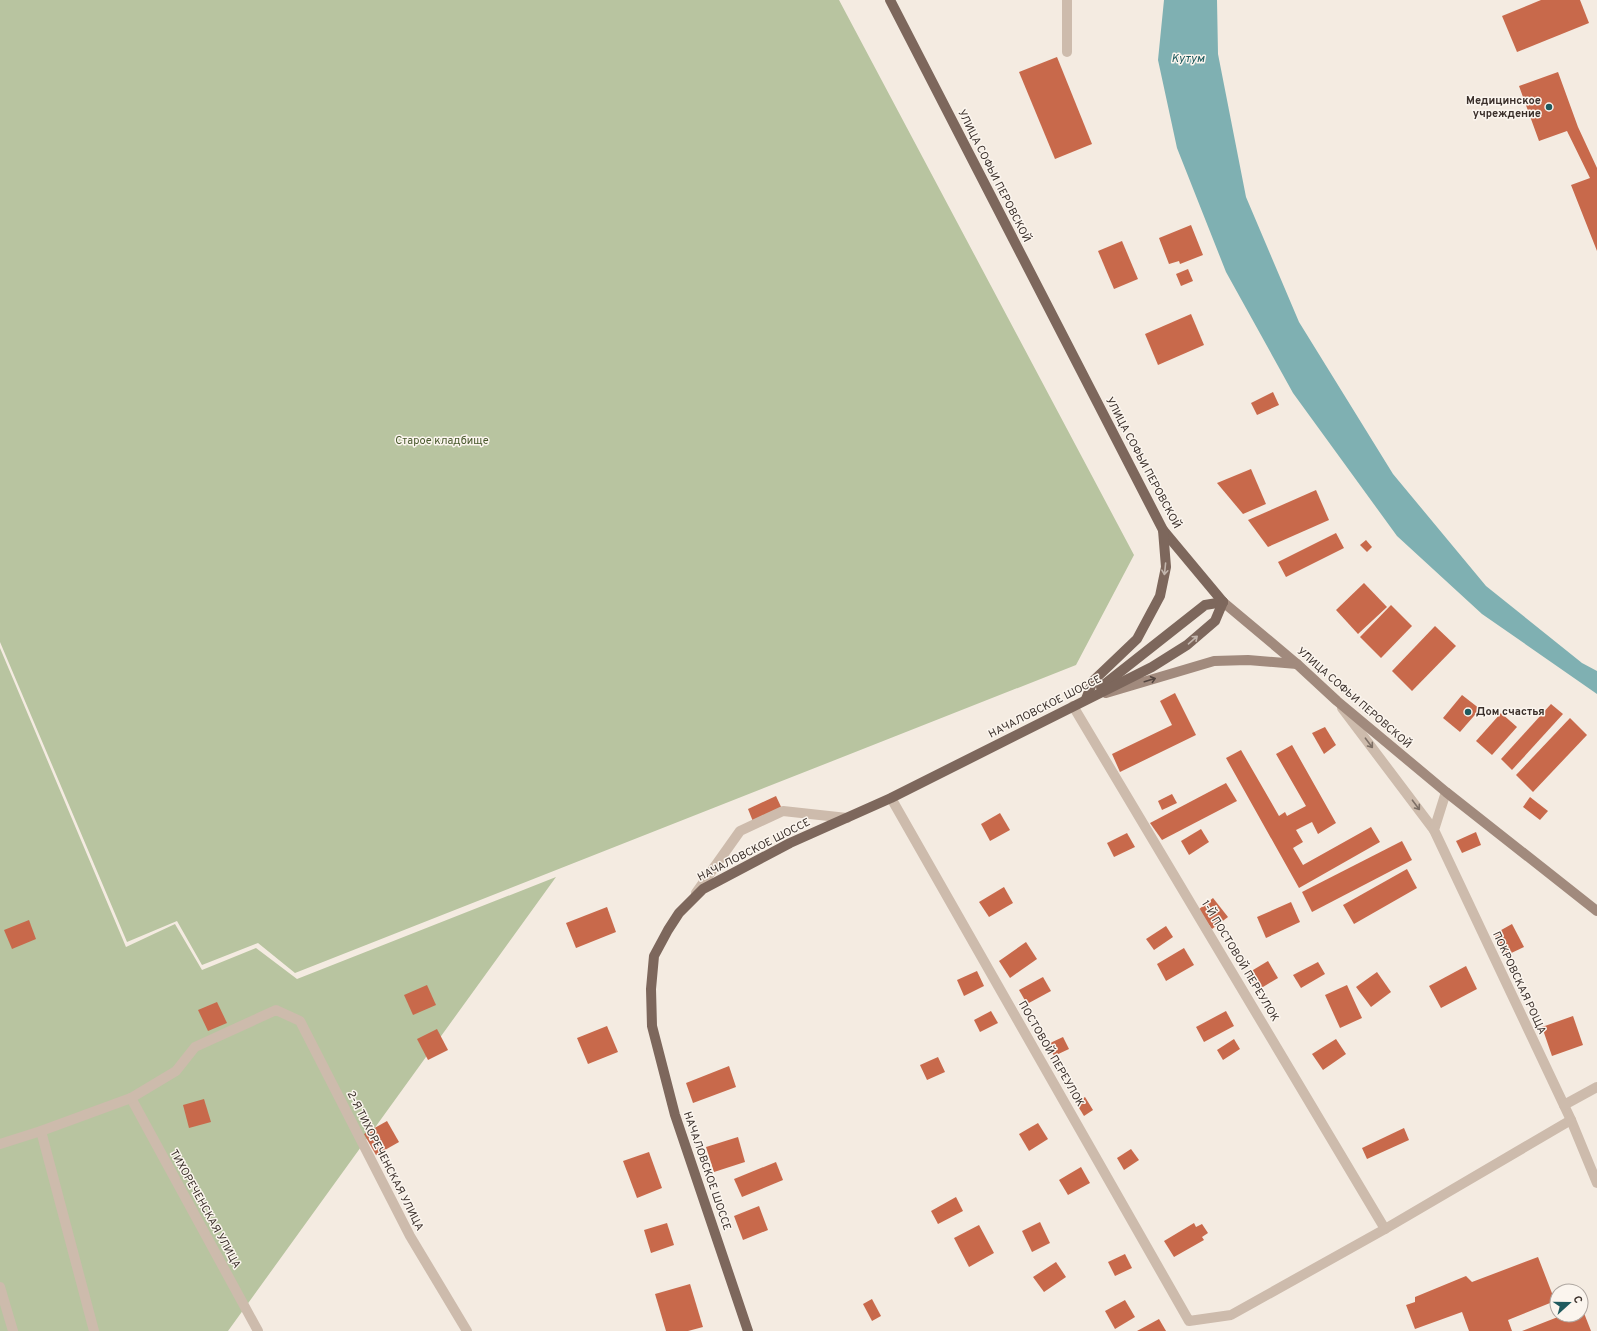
<svg xmlns="http://www.w3.org/2000/svg" width="1597" height="1331" viewBox="0 0 1597 1331" font-family="Overpass,sans-serif">
<style>
.green{fill:#b8c4a0}
.water{fill:#7fb0b2}
.building{fill:#c8694b}
.lines{fill:none;stroke-linecap:round;stroke-linejoin:round}
.street{stroke:#cdbbac;stroke-width:10}
.secondary{stroke:#a18a7d;stroke-width:10}
.primary{stroke:#7d675c;stroke-width:10}
.oneway{stroke:#c2b5ac}
.oneway2{stroke:#544640}
.oneway3{stroke:#7d6f65}
.poi-dot{fill:#1f5a5e;stroke:#fbf5ee;stroke-width:1.5}
.labels{text-anchor:middle;dominant-baseline:central;stroke-width:3;stroke-linejoin:round;paint-order:stroke}
.poi-label{font-size:11px;font-weight:bold;fill:#3b302b;stroke:#fbf5ee;text-anchor:end}
.street-label{font-size:11px;fill:#3b302b;stroke:#fbf5ee}
.park-label{font-size:11px;fill:#4a5a2e;stroke:#fbf5ee}
.water-label{font-size:12px;font-style:italic;fill:#1f5a5e;stroke:#fbf5ee}
</style>
<rect width="100%" height="100%" fill="#f4ebe1"/>
<!-- green -->
<g class="green">
<path d="M 0,0 L 839,0 L 1134,555 L 1076,665 L 295,973 L 258,943 L 202,965 L 177,921 L 127,942 L 0,642 Z"/>
<path d="M 0,648 L 126,947 L 175,924 L 202,970 L 256,948 L 297,979 L 556,877 L 228,1331 L 0,1331 Z"/>
</g>
<!-- water -->
<path class="water" d="M 1164,0 L 1217,0 L 1218,54 L 1246,197 L 1299,322 L 1393,474 L 1486,586 L 1582,663 L 1597,671 L 1597,694 L 1482,614 L 1397,536 L 1293,393 L 1226,272 L 1177,148 L 1158,60 Z"/>
<!-- building -->
<g class="building">
<path d="M 1541,0 L 1580,0 L 1589,23 L 1517,52 L 1502,16 Z"/>
<path d="M 1057,57 L 1092,144 L 1055,159 L 1019,72 Z"/>
<path d="M 1558,72 L 1578,127 L 1597,168 L 1597,251 L 1571,185 L 1590,178 L 1567,131 L 1539,141 L 1519,86 Z"/>
<path d="M 1191,225 L 1203,255 L 1180,264 L 1179,261 L 1169,264 L 1159,238 Z"/>
<path d="M 1122,241 L 1138,279 L 1114,289 L 1098,251 Z"/>
<path d="M 1188,269 L 1193,281 L 1181,286 L 1176,274 Z"/>
<path d="M 1191,314 L 1204,345 L 1158,365 L 1145,334 Z"/>
<path d="M 1273,392 L 1279,405 L 1257,415 L 1251,403 Z"/>
<path d="M 1251,469 L 1266,504 L 1243,514 L 1217,483 Z"/>
<path d="M 1316,490 L 1329,520 L 1268,547 L 1248,520 Z"/>
<path d="M 1336,533 L 1344,548 L 1286,577 L 1278,562 Z"/>
<path d="M 1366,540 L 1372,547 L 1367,552 L 1360,545 Z"/>
<path d="M 1364,583 L 1387,607 L 1358,634 L 1336,610 Z"/>
<path d="M 1391,605 L 1412,626 L 1381,658 L 1360,637 Z"/>
<path d="M 1435,626 L 1456,646 L 1412,691 L 1392,671 Z"/>
<path d="M 1175,693 L 1196,735 L 1120,772 L 1112,754 L 1172,725 L 1160,701 Z"/>
<path d="M 1462,695 L 1480,709 L 1460,732 L 1443,718 Z"/>
<path d="M 1551,704 L 1563,714 L 1512,770 L 1501,759 Z"/>
<path d="M 1501,713 L 1517,727 L 1492,755 L 1476,741 Z"/>
<path d="M 1570,718 L 1587,735 L 1533,792 L 1516,775 Z"/>
<path d="M 1325,727 L 1336,745 L 1324,754 L 1312,733 Z"/>
<path d="M 1292,745 L 1336,823 L 1318,834 L 1312,822 L 1296,830 L 1303,842 L 1293,848 L 1303,865 L 1371,827 L 1380,842 L 1299,888 L 1226,758 L 1241,750 L 1279,816 L 1285,812 L 1287,816 L 1306,806 L 1276,754 Z"/>
<path d="M 1226,783 L 1237,801 L 1162,840 L 1150,823 Z"/>
<path d="M 1172,794 L 1177,803 L 1162,810 L 1158,801 Z"/>
<path d="M 776,796 L 783,811 L 754,824 L 748,809 Z"/>
<path d="M 1530,797 L 1548,811 L 1540,820 L 1523,807 Z"/>
<path d="M 1000,813 L 1010,830 L 990,841 L 981,824 Z"/>
<path d="M 1201,829 L 1209,842 L 1189,855 L 1181,841 Z"/>
<path d="M 1476,832 L 1481,845 L 1462,853 L 1456,841 Z"/>
<path d="M 1127,833 L 1135,847 L 1114,857 L 1107,843 Z"/>
<path d="M 1402,841 L 1412,860 L 1312,912 L 1302,892 Z"/>
<path d="M 1407,869 L 1417,888 L 1354,924 L 1343,905 Z"/>
<path d="M 1004,887 L 1013,903 L 989,917 L 979,902 Z"/>
<path d="M 1213,898 L 1228,917 L 1212,929 L 1198,910 Z"/>
<path d="M 1291,902 L 1300,922 L 1266,938 L 1257,917 Z"/>
<path d="M 607,907 L 616,932 L 576,948 L 566,923 Z"/>
<path d="M 29,920 L 36,939 L 12,949 L 4,930 Z"/>
<path d="M 1512,924 L 1524,947 L 1505,956 L 1494,934 Z"/>
<path d="M 1166,926 L 1173,937 L 1154,950 L 1146,939 Z"/>
<path d="M 1026,942 L 1037,959 L 1010,978 L 999,961 Z"/>
<path d="M 1184,948 L 1194,965 L 1166,981 L 1157,964 Z"/>
<path d="M 1268,961 L 1278,978 L 1258,990 L 1248,973 Z"/>
<path d="M 1318,962 L 1325,974 L 1301,988 L 1293,975 Z"/>
<path d="M 1466,966 L 1477,989 L 1441,1008 L 1429,986 Z"/>
<path d="M 977,971 L 984,986 L 964,996 L 957,980 Z"/>
<path d="M 1377,972 L 1391,992 L 1371,1007 L 1356,987 Z"/>
<path d="M 1043,977 L 1051,991 L 1027,1004 L 1019,990 Z"/>
<path d="M 427,985 L 436,1005 L 413,1015 L 404,995 Z"/>
<path d="M 1347,985 L 1362,1018 L 1340,1028 L 1325,995 Z"/>
<path d="M 217,1002 L 227,1023 L 208,1031 L 198,1010 Z"/>
<path d="M 991,1011 L 998,1023 L 980,1032 L 974,1020 Z"/>
<path d="M 1226,1011 L 1234,1026 L 1204,1042 L 1196,1027 Z"/>
<path d="M 1573,1016 L 1583,1045 L 1552,1056 L 1542,1027 Z"/>
<path d="M 607,1026 L 618,1052 L 588,1064 L 577,1038 Z"/>
<path d="M 437,1029 L 448,1050 L 428,1060 L 417,1039 Z"/>
<path d="M 1063,1037 L 1069,1049 L 1054,1056 L 1048,1044 Z"/>
<path d="M 1234,1039 L 1240,1049 L 1223,1060 L 1217,1050 Z"/>
<path d="M 1336,1039 L 1346,1054 L 1323,1070 L 1312,1054 Z"/>
<path d="M 938,1057 L 945,1072 L 927,1080 L 920,1065 Z"/>
<path d="M 729,1066 L 736,1087 L 693,1103 L 686,1083 Z"/>
<path d="M 1085,1097 L 1093,1110 L 1084,1116 L 1076,1103 Z"/>
<path d="M 204,1099 L 211,1122 L 189,1128 L 183,1105 Z"/>
<path d="M 387,1121 L 399,1142 L 376,1155 L 364,1134 Z"/>
<path d="M 1038,1123 L 1048,1139 L 1029,1151 L 1019,1134 Z"/>
<path d="M 1404,1128 L 1409,1140 L 1367,1159 L 1362,1148 Z"/>
<path d="M 738,1137 L 745,1162 L 714,1172 L 706,1147 Z"/>
<path d="M 1131,1149 L 1139,1160 L 1124,1170 L 1117,1158 Z"/>
<path d="M 649,1152 L 662,1188 L 637,1198 L 623,1161 Z"/>
<path d="M 776,1162 L 783,1180 L 742,1197 L 734,1179 Z"/>
<path d="M 1081,1167 L 1090,1183 L 1068,1195 L 1059,1180 Z"/>
<path d="M 956,1197 L 963,1211 L 938,1224 L 931,1211 Z"/>
<path d="M 759,1206 L 768,1230 L 743,1240 L 734,1216 Z"/>
<path d="M 1040,1222 L 1050,1243 L 1032,1252 L 1022,1231 Z"/>
<path d="M 667,1223 L 674,1245 L 651,1253 L 644,1230 Z"/>
<path d="M 1194,1223 L 1196,1227 L 1202,1224 L 1208,1233 L 1202,1237 L 1204,1240 L 1174,1257 L 1164,1241 Z"/>
<path d="M 979,1225 L 994,1253 L 969,1267 L 954,1238 Z"/>
<path d="M 1125,1254 L 1132,1268 L 1115,1276 L 1108,1262 Z"/>
<path d="M 1538,1257 L 1555,1301 L 1508,1320 L 1512,1331 L 1469,1331 L 1462,1312 L 1415,1329 L 1406,1305 L 1415,1302 L 1415,1297 L 1466,1276 L 1472,1282 Z"/>
<path d="M 1056,1262 L 1066,1277 L 1044,1292 L 1033,1277 Z"/>
<path d="M 690,1284 L 703,1327 L 688,1331 L 666,1331 L 655,1294 Z"/>
<path d="M 872,1299 L 881,1316 L 872,1321 L 863,1304 Z"/>
<path d="M 1125,1300 L 1135,1317 L 1115,1329 L 1105,1311 Z"/>
<path d="M 1581,1308 L 1582,1308 L 1591,1331 L 1522,1331 L 1563,1315 L 1581,1315 Z"/>
<path d="M 1159,1319 L 1166,1331 L 1137,1331 Z"/>
</g>
<g class="lines">
<!-- street -->
<g class="street">
<path d="M 1067,52 L 1067,0"/>
<path d="M 1073,706 L 1385,1229"/>
<path d="M 1342,708 L 1434,830"/>
<path d="M 1446,792 L 1434,830 L 1571,1120 L 1597,1183"/>
<path d="M 891,798 L 1189,1321 L 1231,1315 L 1385,1229 L 1571,1120"/>
<path d="M 696,893 L 740,831 L 783,811 L 847,818"/>
<path d="M 131,1098 L 258,1331"/>
<path d="M 1564,1105 L 1597,1087"/>
<path d="M 41,1131 L 94,1331"/>
<path d="M 0,1144 L 41,1131 L 131,1098 L 176,1071 L 195,1047 L 276,1010 L 300,1021 L 410,1236 L 467,1331"/>
<path d="M 0,1287 L 13,1331"/>
</g>
<!-- secondary -->
<g class="secondary">
<path d="M 1223,602 L 1297,664 L 1337,701 L 1446,792 L 1597,911"/>
<path d="M 1106,693 L 1214,661 L 1248,660 L 1297,664"/>
</g>
<!-- primary -->
<g class="primary">
<path d="M 890,0 L 1163,530 L 1223,602"/>
<path d="M 1101,687 L 1205,605 L 1223,602"/>
<path d="M 1086,699 L 1093,681 L 1137,639 L 1160,596 L 1166,567 L 1163,530"/>
<path d="M 748,1331 L 675,1115 L 652,1026 L 651,989 L 654,956 L 668,930 L 679,913 L 703,889 L 790,843 L 891,798 L 1152,667 L 1187,645 L 1215,621 L 1223,602"/>
</g>
</g>
<!-- one-way arrows -->
<defs><path id="oneway-shaft" d="M-6 0H5M1.5-3L5.5 0L1.5 3" fill="none" stroke-width="1.6" stroke-linecap="round" stroke-linejoin="round"/></defs>
<g class="oneway">
<use href="#oneway-shaft" transform="translate(1165 569) rotate(96)"/>
<use href="#oneway-shaft" transform="translate(1193 640) rotate(-41)"/>
</g>
<use class="oneway2" href="#oneway-shaft" transform="translate(1150 680) rotate(-17)"/>
<g class="oneway3">
<use href="#oneway-shaft" transform="translate(1369 743) rotate(53)"/>
<use href="#oneway-shaft" transform="translate(1416 805) rotate(53)"/>
</g>
<!-- markers -->
<g class="poi-dot">
<circle cx="1549" cy="107" r="4"/>
<circle cx="1468" cy="712" r="4"/>
</g>
<g class="labels">
<!-- poi labels -->
<g class="poi-label">
<text x="1541" y="101">Медицинское<tspan x="1541" dy="13">учреждение</tspan></text>
<text x="1476" y="712" text-anchor="start">Дом счастья</text>
</g>
<!-- street labels -->
<g class="street-label">
<text transform="translate(994 176) rotate(63)">УЛИЦА СОФЬИ ПЕРОВСКОЙ</text>
<text transform="translate(1143 463) rotate(62)">УЛИЦА СОФЬИ ПЕРОВСКОЙ</text>
<text transform="translate(1354 698) rotate(41)">УЛИЦА СОФЬИ ПЕРОВСКОЙ</text>
<text transform="translate(1045 707) rotate(-27)">НАЧАЛОВСКОЕ ШОССЕ</text>
<text transform="translate(754 850) rotate(-27)">НАЧАЛОВСКОЕ ШОССЕ</text>
<text transform="translate(1240 961) rotate(59)">1-Й ПОСТОВОЙ ПЕРЕУЛОК</text>
<text transform="translate(1519 983) rotate(65)">ПОКРОВСКАЯ РОЩА</text>
<text transform="translate(1051 1054) rotate(60)">ПОСТОВОЙ ПЕРЕУЛОК</text>
<text transform="translate(385 1161) rotate(63)">2-Я ТИХОРЕЧЕНСКАЯ УЛИЦА</text>
<text transform="translate(707 1171) rotate(71)">НАЧАЛОВСКОЕ ШОССЕ</text>
<text transform="translate(205 1209) rotate(61)">ТИХОРЕЧЕНСКАЯ УЛИЦА</text>
</g>
<!-- park labels -->
<g class="park-label">
<text x="442" y="441">Старое кладбище</text>
</g>
<!-- water labels -->
<g class="water-label">
<text x="1188" y="59">Кутум</text>
</g>
</g>
<!-- north arrow -->
<g transform="translate(1569 1303) rotate(69)"><circle r="19" fill="#fbf5ee" stroke="#aea6a0"/>
<path d="M0-3L7 15L0 10L-7 15Z" fill="#1f5a5e"/>
<text y="-6" font-size="11" font-weight="bold" text-anchor="middle" fill="#3b302b">С</text>
</g>
</svg>
